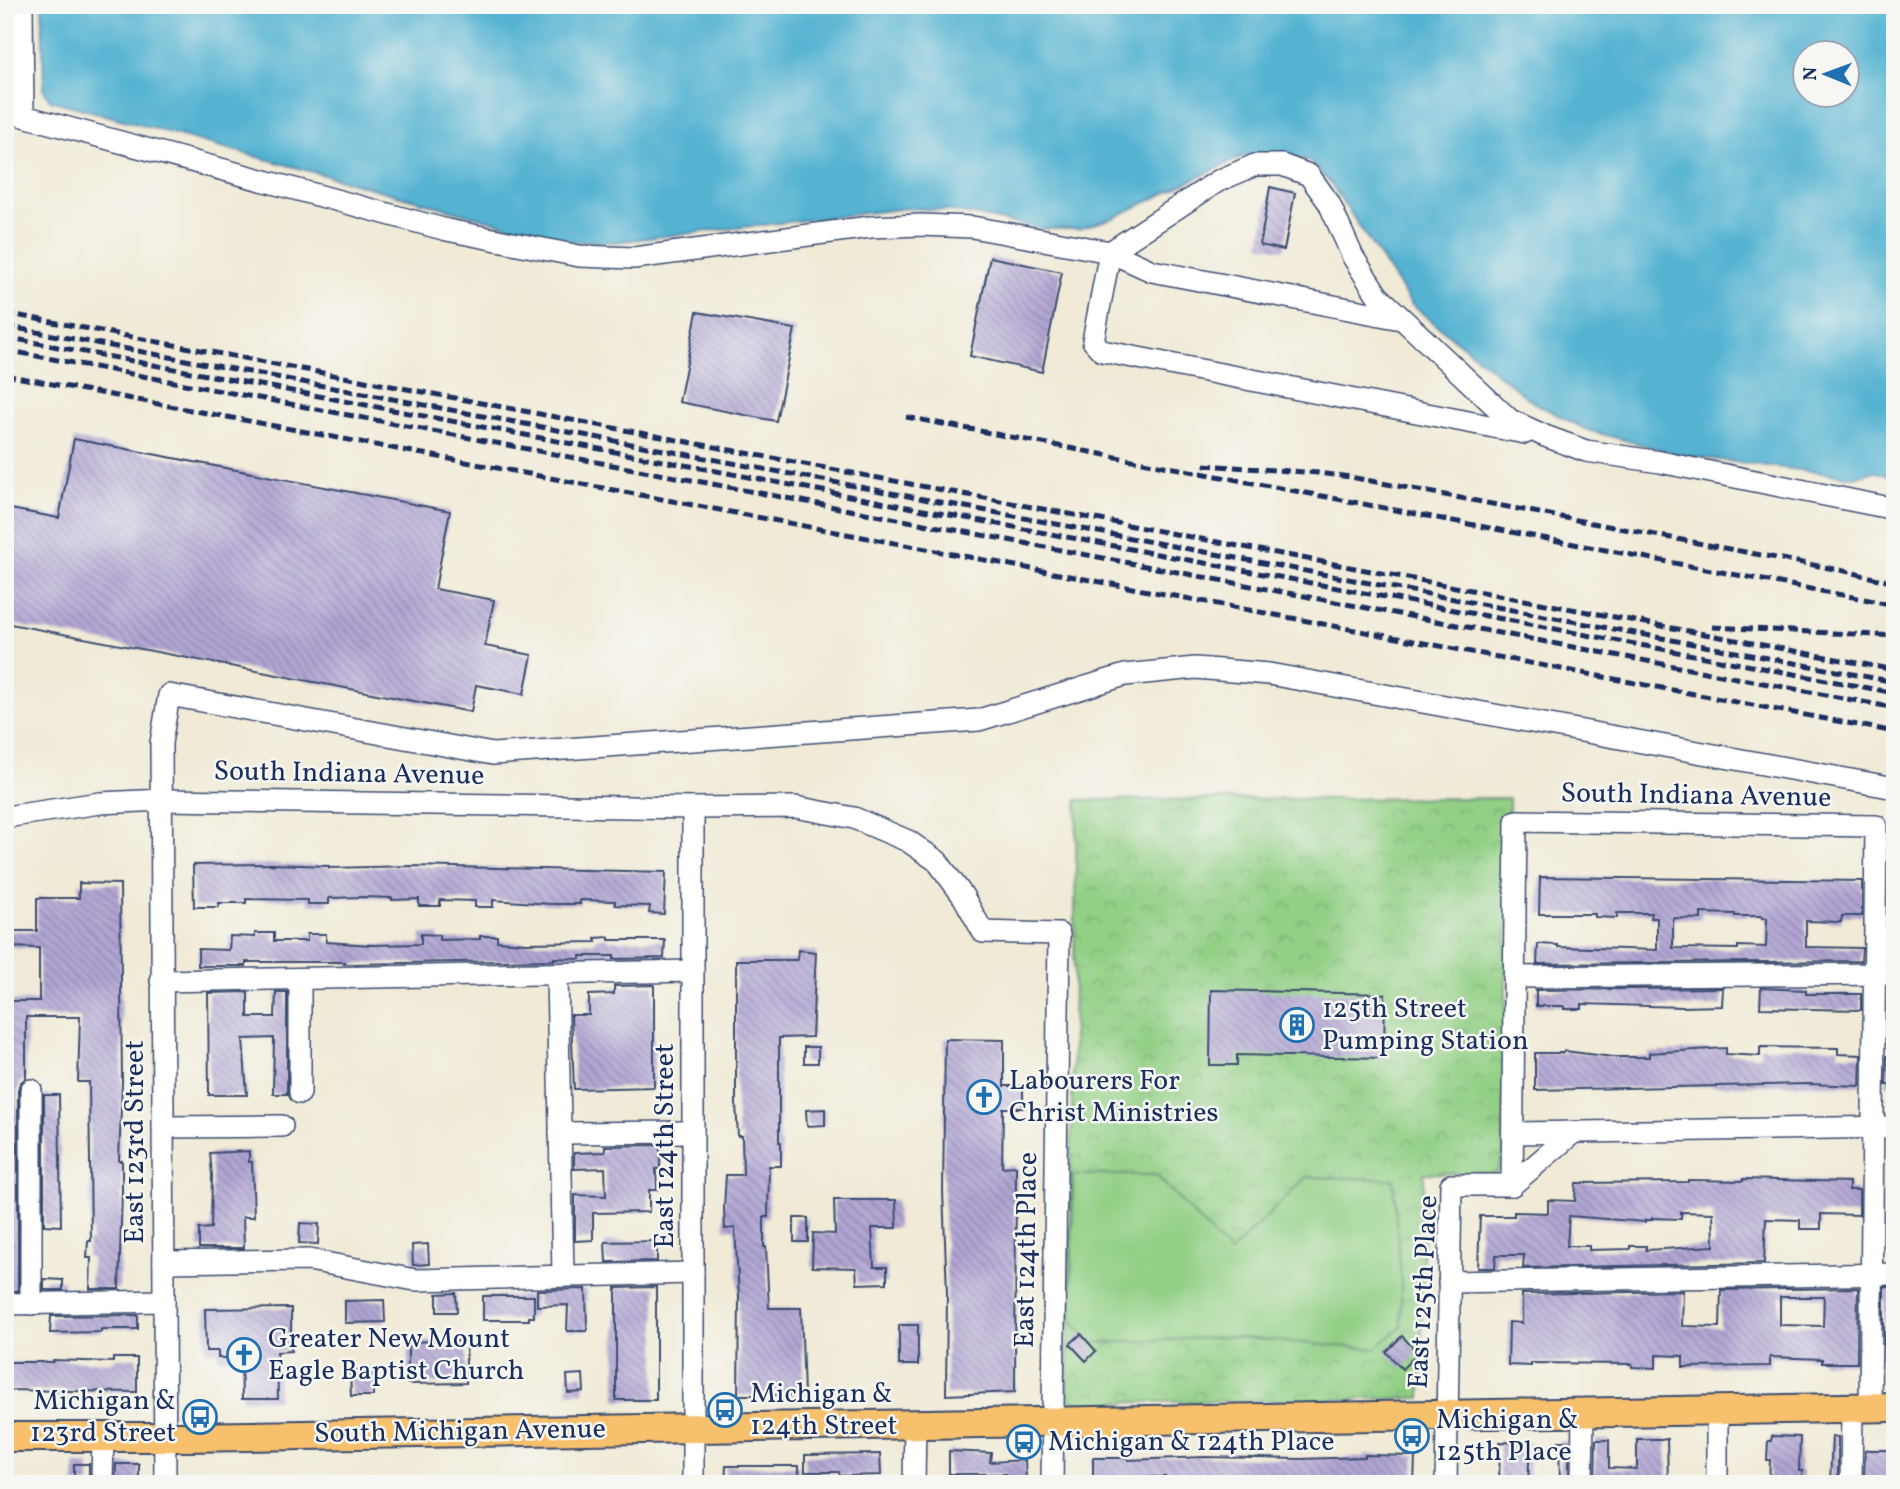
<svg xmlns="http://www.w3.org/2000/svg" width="1900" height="1489" viewBox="0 0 1900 1489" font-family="Vollkorn,serif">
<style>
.park{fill:url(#park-crowns);stroke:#578072;stroke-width:2}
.garden{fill:#93d086;stroke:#578072;stroke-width:2}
.water{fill:#54b3d2;stroke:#387198;stroke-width:2;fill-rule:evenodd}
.building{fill:url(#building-back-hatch);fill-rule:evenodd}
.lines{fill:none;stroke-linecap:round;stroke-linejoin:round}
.minor-casing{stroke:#3b4b70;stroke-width:24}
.major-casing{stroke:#3b4b70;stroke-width:32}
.minor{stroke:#fff;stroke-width:21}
.major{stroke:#f7c06c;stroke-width:28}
.rail{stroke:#1b2f5e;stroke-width:5;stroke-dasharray:10 5;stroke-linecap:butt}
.labels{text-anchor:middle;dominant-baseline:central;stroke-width:5;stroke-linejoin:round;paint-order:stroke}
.street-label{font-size:28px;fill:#1b2f5e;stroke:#f6f6f2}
.poi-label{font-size:28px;fill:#1b2f5e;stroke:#f6f6f2;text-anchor:start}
</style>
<defs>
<pattern id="park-crowns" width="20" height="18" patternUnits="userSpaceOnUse" patternTransform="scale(1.75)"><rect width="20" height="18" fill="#93d086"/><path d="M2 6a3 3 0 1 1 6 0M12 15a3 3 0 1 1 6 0" fill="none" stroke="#7eb376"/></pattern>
<pattern id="building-back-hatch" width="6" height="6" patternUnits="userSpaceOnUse" patternTransform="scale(1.75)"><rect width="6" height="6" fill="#b1a5d3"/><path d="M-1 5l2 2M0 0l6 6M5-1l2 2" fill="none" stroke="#8f87ae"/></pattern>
</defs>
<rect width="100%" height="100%" fill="#f6f6f2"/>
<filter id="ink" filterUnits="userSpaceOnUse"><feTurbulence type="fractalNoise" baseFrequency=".0143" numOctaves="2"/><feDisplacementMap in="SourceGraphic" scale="14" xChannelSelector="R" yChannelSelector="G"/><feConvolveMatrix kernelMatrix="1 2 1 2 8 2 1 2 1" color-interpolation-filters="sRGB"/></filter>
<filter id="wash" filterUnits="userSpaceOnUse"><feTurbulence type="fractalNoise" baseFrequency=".00686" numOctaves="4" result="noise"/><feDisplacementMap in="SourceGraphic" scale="28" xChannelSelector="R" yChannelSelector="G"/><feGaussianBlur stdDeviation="1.57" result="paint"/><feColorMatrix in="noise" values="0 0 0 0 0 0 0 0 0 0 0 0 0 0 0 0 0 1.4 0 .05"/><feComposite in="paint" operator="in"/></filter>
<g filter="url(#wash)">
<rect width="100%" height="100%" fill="#f0ead6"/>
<!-- park -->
<path class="park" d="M 1509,798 L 1503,1158 L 1497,1172 L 1492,1174 L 1424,1173 L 1421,1398 L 1076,1403 L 1070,1400 L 1067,1391 L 1077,800 Z"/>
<!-- garden -->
<path class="garden" d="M 1073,1175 L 1156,1175 L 1230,1253 L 1306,1177 L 1393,1179 L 1401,1280 L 1401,1327 L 1375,1349 L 1229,1337 L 1093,1343 L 1071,1321 Z"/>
<!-- water -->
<path class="water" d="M 42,5 L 1895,5 L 1895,482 C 1882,468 1871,471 1855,477 L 1681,455 L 1587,430 L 1534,403 L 1412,305 L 1331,184 L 1309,161 L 1280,153 L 1243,156 L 1113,218 L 1079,229 L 1044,229 L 953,211 L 909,208 L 614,242 L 565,241 L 50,100 L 44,90 ZM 1806,52 L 1848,52 L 1848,94 L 1806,94 Z"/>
<g id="blocks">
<!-- building -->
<g class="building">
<path d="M 1270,187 L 1295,193 L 1284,250 L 1260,245 Z"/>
<path d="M 990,257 L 1062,272 L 1042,372 L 970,356 Z"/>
<path d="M 697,312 L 795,329 L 776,421 L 679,402 Z"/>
<path d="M 74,439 L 450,511 L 435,589 L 494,600 L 485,646 L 532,655 L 524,694 L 476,685 L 471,712 L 5,623 L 5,508 L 59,518 Z"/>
<path d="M 272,864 L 329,866 L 329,868 L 411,866 L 666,872 L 664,914 L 649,913 L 650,906 L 615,905 L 615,901 L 580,900 L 580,904 L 551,904 L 493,900 L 493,907 L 475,907 L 475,901 L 440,900 L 440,906 L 419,906 L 419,899 L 392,900 L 392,898 L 365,897 L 329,898 L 329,904 L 308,904 L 308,900 L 246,899 L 246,903 L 219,903 L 219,907 L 194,907 L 193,865 Z"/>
<path d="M 1540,877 L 1862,881 L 1862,916 L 1842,916 L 1841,922 L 1806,921 L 1806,947 L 1862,948 L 1861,961 L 1537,964 L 1538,944 L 1558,945 L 1558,947 L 1657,950 L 1657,918 L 1650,918 L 1651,913 L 1617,913 L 1617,918 L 1595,917 L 1595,914 L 1539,914 ZM 1701,913 L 1735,914 L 1735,916 L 1762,916 L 1762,918 L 1767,918 L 1766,947 L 1738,946 L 1738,949 L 1673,948 L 1673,918 L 1701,919 Z"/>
<path d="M 79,883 L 120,884 L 122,1082 L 119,1161 L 122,1161 L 122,1191 L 119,1289 L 90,1289 L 91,1258 L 87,1258 L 88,1241 L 91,1241 L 89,1082 L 78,1082 L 80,1017 L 26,1017 L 26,1078 L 20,1083 L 18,1090 L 18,1291 L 5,1291 L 7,1001 L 39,1001 L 39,948 L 9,947 L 9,931 L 37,931 L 37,898 L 79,898 Z"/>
<path d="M 255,933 L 274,933 L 274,941 L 307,941 L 307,934 L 326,934 L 326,942 L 372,945 L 421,944 L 421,934 L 439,935 L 439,940 L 480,939 L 480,936 L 497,936 L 497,941 L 526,943 L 596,942 L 595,938 L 609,937 L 609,940 L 665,940 L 664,958 L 614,959 L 614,956 L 580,956 L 580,959 L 554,958 L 554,960 L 353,964 L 344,964 L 345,962 L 246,962 L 246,966 L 198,966 L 198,949 L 229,950 L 230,936 L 255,937 Z"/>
<path d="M 798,950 L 816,952 L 812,1037 L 779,1038 L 779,1142 L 781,1142 L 781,1166 L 769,1166 L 768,1217 L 764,1217 L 764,1247 L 766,1247 L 769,1308 L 801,1308 L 804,1395 L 738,1395 L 739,1297 L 735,1228 L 725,1229 L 724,1208 L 726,1175 L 743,1175 L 742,1136 L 738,1136 L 736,1104 L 736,960 L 797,960 Z"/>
<path d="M 654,985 L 654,1087 L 574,1089 L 571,1015 L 589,1015 L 589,995 L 614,994 L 614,986 Z"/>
<path d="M 1723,988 L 1722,1006 L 1682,1007 L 1582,1004 L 1582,1009 L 1564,1009 L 1564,1006 L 1536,1006 L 1536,990 Z"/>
<path d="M 1761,988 L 1806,990 L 1806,994 L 1861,994 L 1861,1010 L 1760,1008 Z"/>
<path d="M 1211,990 L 1385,994 L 1384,1058 L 1237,1055 L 1237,1065 L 1210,1065 Z"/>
<path d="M 248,992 L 248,1017 L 275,1017 L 276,992 L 287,992 L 287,1094 L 273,1094 L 274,1038 L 243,1039 L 247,1095 L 209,1095 L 208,993 Z"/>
<path d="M 945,1039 L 1004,1040 L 1004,1086 L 1023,1086 L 1023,1108 L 1003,1108 L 1002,1167 L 1016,1166 L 1015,1392 L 946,1395 L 947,1293 L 943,1191 Z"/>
<rect x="804" y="1047" width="14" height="16"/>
<path d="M 1760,1047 L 1838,1048 L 1838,1054 L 1861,1055 L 1860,1086 L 1809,1084 L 1535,1090 L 1535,1053 L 1564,1053 L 1564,1051 L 1613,1057 L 1649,1057 L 1649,1053 L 1726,1048 L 1726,1054 L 1760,1056 Z"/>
<path d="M 1887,1056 L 1895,1056 L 1895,1085 L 1886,1085 Z"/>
<path d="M 44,1095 L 59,1095 L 61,1226 L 44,1225 Z"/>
<path d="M 825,1109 L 825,1125 L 807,1126 L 806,1110 Z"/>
<path d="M 660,1145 L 660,1169 L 656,1169 L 657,1190 L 649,1190 L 649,1212 L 593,1213 L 593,1240 L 575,1241 L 575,1195 L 606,1196 L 605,1168 L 574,1169 L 574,1153 L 605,1152 L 605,1146 Z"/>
<path d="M 249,1151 L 249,1162 L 252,1162 L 254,1217 L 243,1217 L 244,1248 L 199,1248 L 199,1229 L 211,1228 L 212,1175 L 210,1153 Z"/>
<path d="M 1743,1179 L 1849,1182 L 1849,1190 L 1859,1190 L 1859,1215 L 1821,1214 L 1821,1229 L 1800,1229 L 1800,1220 L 1766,1219 L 1764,1263 L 1523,1268 L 1524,1255 L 1496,1255 L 1495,1268 L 1478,1268 L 1480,1216 L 1514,1216 L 1514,1212 L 1548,1213 L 1548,1200 L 1575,1201 L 1576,1183 L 1688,1182 L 1688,1180 L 1743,1181 ZM 1681,1212 L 1713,1213 L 1714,1246 L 1646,1250 L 1646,1246 L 1630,1246 L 1630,1249 L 1589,1250 L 1589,1246 L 1567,1246 L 1569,1216 L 1645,1222 L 1645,1220 L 1652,1220 L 1652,1218 L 1681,1219 Z"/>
<path d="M 834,1200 L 896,1200 L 897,1228 L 872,1228 L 874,1267 L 887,1267 L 887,1283 L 857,1284 L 856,1268 L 812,1267 L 813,1233 L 835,1234 Z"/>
<rect x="794" y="1218" width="14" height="24"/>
<path d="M 300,1223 L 319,1224 L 318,1244 L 299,1243 Z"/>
<path d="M 657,1241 L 657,1261 L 606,1262 L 605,1242 Z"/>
<path d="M 428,1244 L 429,1264 L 413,1265 L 412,1245 Z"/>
<path d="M 44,1279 L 63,1280 L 63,1290 L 44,1290 Z"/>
<path d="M 656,1287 L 656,1400 L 616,1400 L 616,1288 Z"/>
<path d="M 1884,1287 L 1895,1287 L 1895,1362 L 1884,1361 Z"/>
<path d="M 1858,1288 L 1857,1363 L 1822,1363 L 1822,1359 L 1770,1357 L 1770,1366 L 1683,1367 L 1683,1356 L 1656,1355 L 1656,1368 L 1632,1367 L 1632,1364 L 1531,1363 L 1531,1366 L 1508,1365 L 1509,1322 L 1522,1323 L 1522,1294 L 1683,1291 L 1682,1326 L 1720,1327 L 1721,1290 ZM 1780,1297 L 1824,1297 L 1823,1326 L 1780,1325 Z"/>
<path d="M 586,1289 L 587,1331 L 567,1331 L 568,1305 L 537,1306 L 537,1290 Z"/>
<path d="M 456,1293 L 457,1312 L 437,1312 L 437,1294 Z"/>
<path d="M 483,1296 L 534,1296 L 534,1317 L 529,1317 L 529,1320 L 483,1320 Z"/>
<path d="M 384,1300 L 385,1322 L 345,1323 L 345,1301 Z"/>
<path d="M 291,1308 L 291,1351 L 277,1352 L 278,1399 L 242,1399 L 241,1358 L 218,1358 L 218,1351 L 206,1351 L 205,1309 Z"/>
<path d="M 138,1315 L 138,1329 L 101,1329 L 101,1332 L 50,1333 L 51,1316 Z"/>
<rect x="899" y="1325" width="19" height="40"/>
<path d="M 1081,1334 L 1096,1351 L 1086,1361 L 1070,1344 Z"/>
<path d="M 1402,1336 L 1418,1353 L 1402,1369 L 1386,1352 Z"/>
<path d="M 444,1341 L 466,1341 L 466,1383 L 408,1384 L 408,1342 Z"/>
<path d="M 113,1358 L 137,1358 L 137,1392 L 5,1390 L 5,1362 L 53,1362 L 53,1360 L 113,1362 Z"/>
<path d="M 350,1370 L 373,1370 L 373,1396 L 351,1396 Z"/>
<path d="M 583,1374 L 584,1392 L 568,1393 L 567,1375 Z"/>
<path d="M 1772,1436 L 1800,1437 L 1799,1471 L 1802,1471 L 1802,1484 L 1769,1484 L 1770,1460 L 1767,1460 L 1768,1441 L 1771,1441 Z"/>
<path d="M 1832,1436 L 1838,1437 L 1838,1484 L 1830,1484 Z"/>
<path d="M 1637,1439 L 1667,1439 L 1668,1484 L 1595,1484 L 1596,1440 L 1609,1440 L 1609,1468 L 1637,1469 Z"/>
<path d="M 1559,1441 L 1569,1441 L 1569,1484 L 1560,1484 Z"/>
<path d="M 1500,1442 L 1530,1443 L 1528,1484 L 1499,1484 Z"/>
<path d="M 1865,1450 L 1895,1450 L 1895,1484 L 1864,1484 Z"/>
<path d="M 949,1451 L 991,1453 L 990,1462 L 1025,1460 L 1026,1479 L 1007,1481 L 1006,1474 L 949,1474 Z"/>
<path d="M 880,1454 L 881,1475 L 840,1476 L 839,1472 L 805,1472 L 805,1455 Z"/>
<path d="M 1365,1455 L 1415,1456 L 1414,1484 L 1164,1484 L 1165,1477 L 1093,1478 L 1093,1458 L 1128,1458 L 1128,1460 L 1205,1457 L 1300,1459 L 1365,1457 Z"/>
<rect x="74" y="1464" width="15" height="20"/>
<path d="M 116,1464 L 139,1464 L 139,1484 L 115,1484 Z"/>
<path d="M 726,1466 L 799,1466 L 799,1484 L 725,1484 Z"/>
</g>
</g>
</g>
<g filter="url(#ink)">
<use href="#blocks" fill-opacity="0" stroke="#3b4b70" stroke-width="2"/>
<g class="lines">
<!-- minor casing -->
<g class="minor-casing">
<g id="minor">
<path d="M 22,5 L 23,115"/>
<path d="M 5,111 L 447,230 L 579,256 L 634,258 L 870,227 L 921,225 L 972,227 L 1110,252 L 1218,181 L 1255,165 L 1282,165 L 1309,175 L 1329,203 L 1353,257 L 1378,296 L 1510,420 L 1545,436 L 1586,451 L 1660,462 L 1895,509"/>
<path d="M 1401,319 L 1152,271 L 1110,252 L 1093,341 L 1102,351 L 1525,433"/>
<path d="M 693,808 L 693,1484"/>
<path d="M 5,817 L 100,803 L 163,800 L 693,808 L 795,807 L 854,818 L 908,841 L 937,861 L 963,896 L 983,932 L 1059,934 L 1052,1484"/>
<path d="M 557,974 L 563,1276"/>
<path d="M 1514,977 L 1895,974"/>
<path d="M 161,981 L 693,971"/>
<path d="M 31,1090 L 31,1304"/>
<path d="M 300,1093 L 300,979"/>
<path d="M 163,1127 L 282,1126"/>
<path d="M 560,1133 L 693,1132"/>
<path d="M 1513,1133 L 1895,1127"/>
<path d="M 1512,1185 L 1516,821 L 1876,826 L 1870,1408"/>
<path d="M 1512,1185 L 1574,1132"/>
<path d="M 164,1262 L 309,1260 L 415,1280 L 693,1273"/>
<path d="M 1449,1282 L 1895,1274"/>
<path d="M 5,1304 L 164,1301"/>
<path d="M 102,1484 L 103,1437"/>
<path d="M 165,1484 L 161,743 L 169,695 L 493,754 L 979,720 L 1125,675 L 1195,668 L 1269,674 L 1895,788"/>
<path d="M 914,1484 L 915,1423"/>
<path d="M 1446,1484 L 1451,1185 L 1512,1185"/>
<path d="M 1582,1484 L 1583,1412"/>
<path d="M 1717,1484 L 1717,1410"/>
<path d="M 1851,1484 L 1852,1408"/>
</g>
</g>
<!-- major casing -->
<g class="major-casing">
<path id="major" d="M 5,1437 L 186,1437 L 1895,1407"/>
</g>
<!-- minor -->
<use href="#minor" class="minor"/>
<!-- major -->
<use href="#major" class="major"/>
<!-- rail -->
<g class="rail">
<path d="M 5,313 L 1895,670"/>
<path d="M 5,326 L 1895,682"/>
<path d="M 5,337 L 1895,693"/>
<path d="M 5,350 L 1895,708"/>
<path d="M 5,375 L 1895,732"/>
<path d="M 906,417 L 1895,605"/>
<path d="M 1204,465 L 1318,473 L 1350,477 L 1845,571 L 1895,583"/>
<path d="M 1712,627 L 1895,636"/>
</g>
</g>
</g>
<!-- icons -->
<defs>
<g id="building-ring" transform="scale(1.75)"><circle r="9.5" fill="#f6f6f2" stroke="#1f6fb2" stroke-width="1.5"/><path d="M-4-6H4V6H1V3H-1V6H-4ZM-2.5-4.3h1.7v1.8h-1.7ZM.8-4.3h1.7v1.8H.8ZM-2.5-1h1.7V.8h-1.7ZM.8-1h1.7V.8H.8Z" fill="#1f6fb2"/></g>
<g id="church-ring" transform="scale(1.75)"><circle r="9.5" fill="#f6f6f2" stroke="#1f6fb2" stroke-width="1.5"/><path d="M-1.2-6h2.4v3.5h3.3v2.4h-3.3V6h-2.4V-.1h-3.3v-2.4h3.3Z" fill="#1f6fb2"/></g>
<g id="bus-ring" transform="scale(1.75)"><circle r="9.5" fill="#f6f6f2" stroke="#1f6fb2" stroke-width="1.5"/><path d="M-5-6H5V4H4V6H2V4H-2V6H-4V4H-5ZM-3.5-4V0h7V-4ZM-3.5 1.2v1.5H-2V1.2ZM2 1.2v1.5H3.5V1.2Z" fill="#1f6fb2"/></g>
</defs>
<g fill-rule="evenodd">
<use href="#building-ring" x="1297" y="1025"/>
<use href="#church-ring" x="984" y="1097"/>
<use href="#church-ring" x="244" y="1355"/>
<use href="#bus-ring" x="725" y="1410"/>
<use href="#bus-ring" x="200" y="1417"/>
<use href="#bus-ring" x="1412" y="1436"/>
<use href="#bus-ring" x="1024" y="1442"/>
</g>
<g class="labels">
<!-- street labels -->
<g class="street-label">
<text transform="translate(349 774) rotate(1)">South Indiana Avenue</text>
<text transform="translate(1696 796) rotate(1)">South Indiana Avenue</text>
<text transform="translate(135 1142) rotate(-90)">East 123rd Street</text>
<text transform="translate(665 1146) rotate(-90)">East 124th Street</text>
<text transform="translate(1027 1250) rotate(-89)">East 124th Place</text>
<text transform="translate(1424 1292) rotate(-87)">East 125th Place</text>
<text transform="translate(460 1432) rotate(-1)">South Michigan Avenue</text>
</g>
<!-- poi labels -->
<g class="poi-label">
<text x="1322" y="1009">125th Street<tspan x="1322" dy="32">Pumping Station</tspan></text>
<text x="1009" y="1081">Labourers For<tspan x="1009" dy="32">Christ Ministries</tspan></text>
<text x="268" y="1339">Greater New Mount<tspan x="268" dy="32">Eagle Baptist Church</tspan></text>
<text x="750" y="1394">Michigan &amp;<tspan x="750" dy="32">124th Street</tspan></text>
<text x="176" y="1401" text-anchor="end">Michigan &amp;<tspan x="176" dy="32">123rd Street</tspan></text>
<text x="1436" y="1420">Michigan &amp;<tspan x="1436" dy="32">125th Place</tspan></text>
<text x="1048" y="1442">Michigan &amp; 124th Place</text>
</g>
</g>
<!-- margin -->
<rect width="1900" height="1489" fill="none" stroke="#f6f6f2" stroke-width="28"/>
<!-- north arrow -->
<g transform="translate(1826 74) rotate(271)"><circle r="33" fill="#f6f6f2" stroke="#9ea6b7" stroke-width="2"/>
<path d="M0-5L12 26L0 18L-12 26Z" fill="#1f6fb2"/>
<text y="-10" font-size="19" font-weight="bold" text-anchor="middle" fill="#1b2f5e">N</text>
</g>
</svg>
